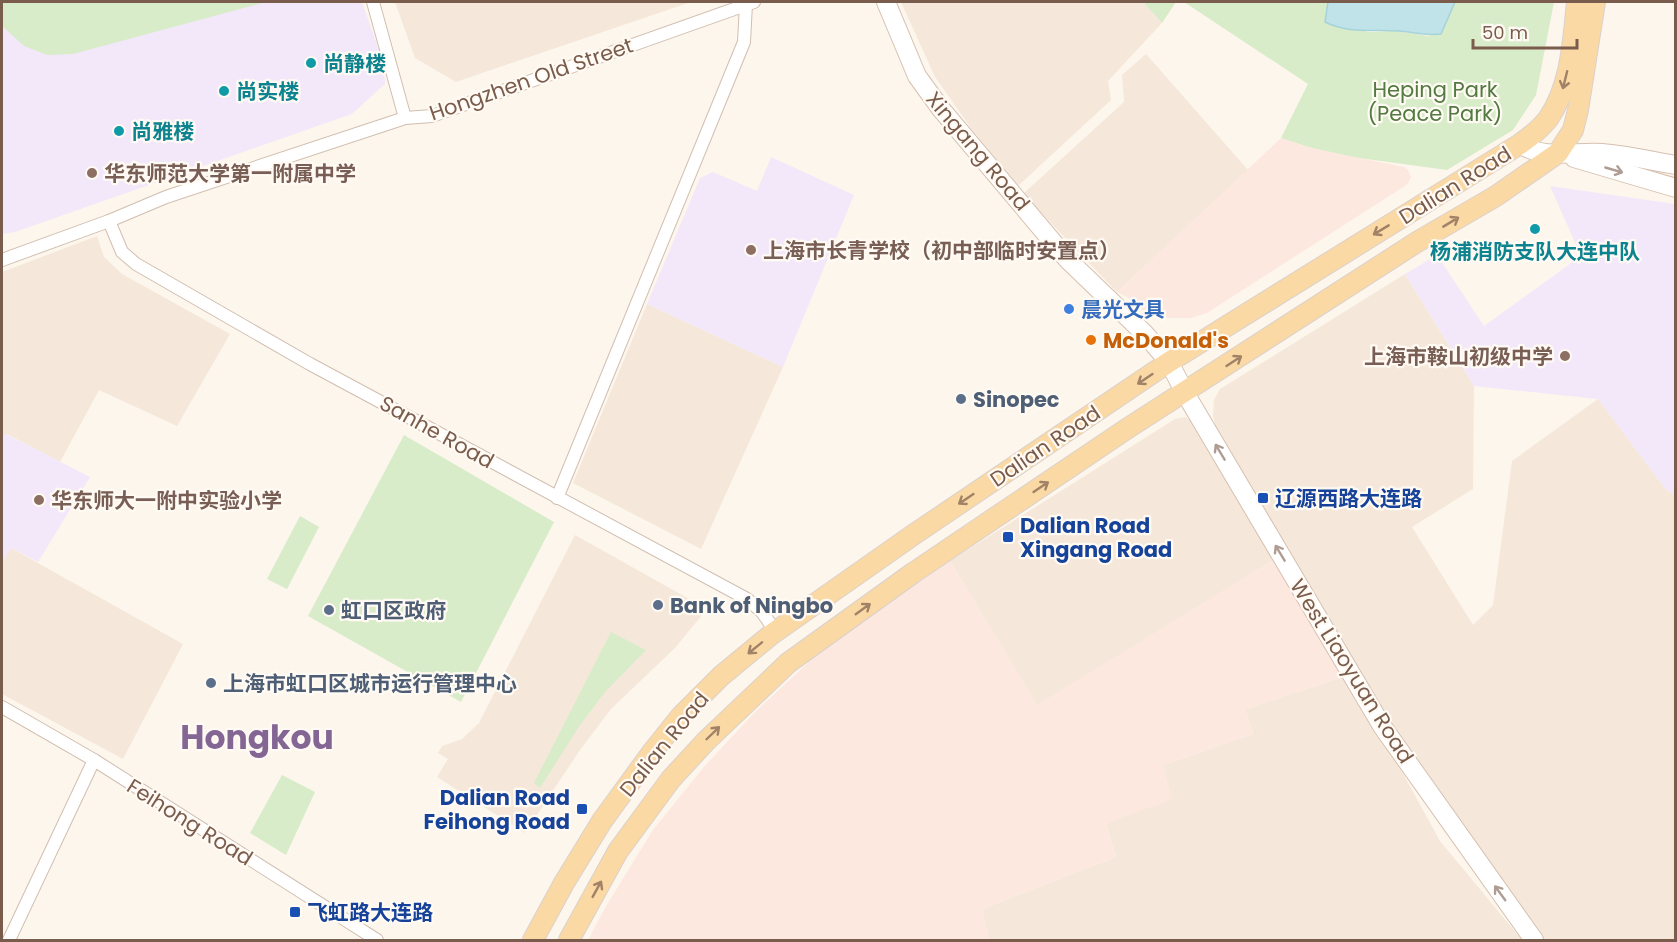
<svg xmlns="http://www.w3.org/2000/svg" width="1677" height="942" viewBox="0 0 1677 942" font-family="Poppins,'Noto Sans SC',sans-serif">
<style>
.residential{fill:#f5e8da}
.commercial{fill:#fde8e0}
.education{fill:#f3e8fa}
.green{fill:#d8ecc9}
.water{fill:#bfe3e8;stroke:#a5d3da;stroke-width:1.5}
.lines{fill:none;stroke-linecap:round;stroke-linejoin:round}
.street-casing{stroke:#d1beb0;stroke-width:14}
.secondary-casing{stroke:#d6c0b0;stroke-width:20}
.primary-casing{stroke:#dad1cd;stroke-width:22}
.street{stroke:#fff;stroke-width:12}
.secondary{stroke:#fff;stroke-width:18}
.primary{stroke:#fbd9a5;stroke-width:20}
.oneway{stroke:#a18267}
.oneway2{stroke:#af9d94}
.culture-dot{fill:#0f9aa8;stroke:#fffaf3;stroke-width:2}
.education-dot{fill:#8d6e63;stroke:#fffaf3;stroke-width:2}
.shop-dot{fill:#3f7fe0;stroke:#fffaf3;stroke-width:2}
.food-dot{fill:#e8710a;stroke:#fffaf3;stroke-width:2}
.service-dot{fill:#5c6f8a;stroke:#fffaf3;stroke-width:2}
.transit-dot{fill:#1a4fb4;stroke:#fffaf3;stroke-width:2}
.labels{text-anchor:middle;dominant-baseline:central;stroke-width:4.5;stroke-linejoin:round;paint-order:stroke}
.culture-label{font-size:21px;font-weight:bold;fill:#0d838f;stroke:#fffaf3;text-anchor:start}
.street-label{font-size:21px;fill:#7a5c4d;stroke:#fffaf3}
.park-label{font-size:21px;fill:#537a41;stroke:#fffaf3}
.education-label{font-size:21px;font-weight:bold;fill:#785e54;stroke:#fffaf3;text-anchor:start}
.shop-label{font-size:21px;font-weight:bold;fill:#366cbe;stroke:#fffaf3;text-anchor:start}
.food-label{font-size:21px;font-weight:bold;fill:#c56008;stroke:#fffaf3;text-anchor:start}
.service-label{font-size:21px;font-weight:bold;fill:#4e5e75;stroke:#fffaf3;text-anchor:start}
.transit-label{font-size:21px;font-weight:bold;fill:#164399;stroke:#fffaf3;text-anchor:start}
.town-label{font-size:33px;font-weight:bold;fill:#846695;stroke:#fffaf3}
</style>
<rect width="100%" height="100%" fill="#fdf6ec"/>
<!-- residential -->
<g class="residential">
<path d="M 395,2 L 691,2 L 456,82 L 415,58 Z"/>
<path d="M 901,2 L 1143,2 L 1162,23 L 1108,81 L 1111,100 L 1018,186 L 973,131 L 935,77 Z"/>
<path d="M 1146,54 L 1248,170 L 1117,292 L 1023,194 L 1124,102 L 1122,75 Z"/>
<path d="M 97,236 L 104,257 L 122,274 L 230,334 L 177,426 L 99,390 L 60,462 L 7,434 L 2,436 L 2,272 Z"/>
<path d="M 1405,274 L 1474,386 L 1473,489 L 1412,527 L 1473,625 L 1493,605 L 1512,461 L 1598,399 L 1667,491 L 1675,494 L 1675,940 L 1543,940 L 1491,870 L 1386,719 L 1310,586 L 1217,432 L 1213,416 L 1214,400 L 1220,389 Z"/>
<path d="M 647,304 L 783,367 L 701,549 L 573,483 Z"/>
<path d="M 1185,417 L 1196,424 L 1280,556 L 1037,706 L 950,561 L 1175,419 Z"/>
<path d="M 575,535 L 707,609 L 675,648 L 611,709 L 580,750 L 525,833 L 437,777 L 448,759 L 438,753 L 442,746 L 462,739 L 479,723 Z"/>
<path d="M 11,548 L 183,644 L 123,759 L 2,694 L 2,563 Z"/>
<path d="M 1349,675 L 1440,841 L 1522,940 L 989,940 L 982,909 L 1116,857 L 1106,824 L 1163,765 L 1253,734 L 1245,709 Z"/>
</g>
<!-- commercial -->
<g class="commercial">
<path d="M 1281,138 L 1312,148 L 1404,167 L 1408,170 L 1411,177 L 1408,184 L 1207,313 L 1191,318 L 1157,318 L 1148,315 L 1127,297 L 1117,292 Z"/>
<path d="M 1280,556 L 1349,675 L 1245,709 L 1253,734 L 1163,765 L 1172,799 L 1106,824 L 1116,857 L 982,909 L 989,940 L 588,940 L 606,906 L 653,830 L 703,768 L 754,713 L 812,659 L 871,614 L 950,561 L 1037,705 Z"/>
</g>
<!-- education -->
<g class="education">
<path d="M 2,2 L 362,2 L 384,64 L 385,84 L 352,114 L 15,232 L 2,234 Z"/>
<path d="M 771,157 L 854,195 L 783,367 L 647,304 L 700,178 L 713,172 L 757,191 Z"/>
<path d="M 1550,186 L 1675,204 L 1675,494 L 1667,491 L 1598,399 L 1474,386 L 1405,274 L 1437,255 L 1484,326 L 1581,256 Z"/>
<path d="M 6,434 L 90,477 L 38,562 L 11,548 L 2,563 L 2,436 Z"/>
</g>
<!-- green -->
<g class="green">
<path d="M 2,2 L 266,2 L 73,54 L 47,55 L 24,46 L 2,26 Z"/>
<path d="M 1143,2 L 1176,2 L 1162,23 Z"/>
<path d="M 1184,2 L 1328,2 L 1325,22 L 1369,32 L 1398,31 L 1428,36 L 1441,34 L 1455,2 L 1554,2 L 1536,95 L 1513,130 L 1447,170 L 1359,158 L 1312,148 L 1281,138 L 1308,84 Z"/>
<path d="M 404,435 L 554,522 L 461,702 L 308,616 Z"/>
<path d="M 300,516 L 319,527 L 287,589 L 267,579 Z"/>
<path d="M 611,632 L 646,650 L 605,692 L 580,725 L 540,788 L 534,783 Z"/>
<path d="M 282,775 L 315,792 L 286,855 L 250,833 Z"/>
</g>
<!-- water -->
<path class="water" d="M 1328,2 L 1455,2 L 1441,34 C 1426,36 1413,32 1399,31 C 1373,29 1349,34 1325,22 Z"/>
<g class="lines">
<!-- street casing -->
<g class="street-casing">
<g id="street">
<path d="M 373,2 L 405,118"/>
<path d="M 109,221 L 122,252 L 136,264 L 310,364 L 747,599 L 762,612 L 776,632"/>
<path d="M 2,260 L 109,221 L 166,197 L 405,118 L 432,116 L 754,2"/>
<path d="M 557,498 L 744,42 L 746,4"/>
<path d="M 2,707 L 94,760 L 377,940"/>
<path d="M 9,940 L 94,760"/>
</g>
</g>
<!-- secondary casing -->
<g class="secondary-casing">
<g id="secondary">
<path d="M 886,2 L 917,76 L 941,109 L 1068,260 L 1145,334 L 1169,362 L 1185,393 L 1382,726 L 1534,940"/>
<path d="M 1520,144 C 1543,160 1576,151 1602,153 C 1627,155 1651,161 1676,165"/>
<path d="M 1574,158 L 1676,188"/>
</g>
</g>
<!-- primary casing -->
<g class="primary-casing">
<g id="primary">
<path d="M 533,940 L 564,883 L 602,821 L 653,751 L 681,716 L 721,676 L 772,634 L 913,535 L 1169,362 L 1520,144 C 1530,137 1540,129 1548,119 C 1571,86 1573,41 1577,2"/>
<path d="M 569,940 L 618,851 L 671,779 L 706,741 L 788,663 L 913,573 L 1128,428 L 1417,242 L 1496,196 L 1558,153 L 1573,130 L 1578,110 L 1595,2"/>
</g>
</g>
<!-- street -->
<use href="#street" class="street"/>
<!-- secondary -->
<use href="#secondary" class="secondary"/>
<!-- primary -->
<use href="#primary" class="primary"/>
</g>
<!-- one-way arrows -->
<defs><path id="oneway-shaft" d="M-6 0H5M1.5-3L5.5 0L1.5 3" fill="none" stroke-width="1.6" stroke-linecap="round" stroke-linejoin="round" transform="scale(1.5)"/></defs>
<g class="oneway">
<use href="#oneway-shaft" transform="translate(1565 80) rotate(104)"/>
<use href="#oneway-shaft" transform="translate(1451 222) rotate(-31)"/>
<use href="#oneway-shaft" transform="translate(1381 230) rotate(149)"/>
<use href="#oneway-shaft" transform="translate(1234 361) rotate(-33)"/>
<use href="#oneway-shaft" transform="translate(1145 379) rotate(146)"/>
<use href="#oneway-shaft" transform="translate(1041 487) rotate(-34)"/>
<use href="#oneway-shaft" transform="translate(966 499) rotate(146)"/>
<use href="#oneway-shaft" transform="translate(863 609) rotate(-36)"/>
<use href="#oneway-shaft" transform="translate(755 648) rotate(141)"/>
<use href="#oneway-shaft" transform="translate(713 733) rotate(-44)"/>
<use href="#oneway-shaft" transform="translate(597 889) rotate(-61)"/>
</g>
<g class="oneway2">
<use href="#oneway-shaft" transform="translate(1614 170) rotate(16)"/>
<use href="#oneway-shaft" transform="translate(1220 452) rotate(-121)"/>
<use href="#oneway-shaft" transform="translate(1280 553) rotate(-121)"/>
<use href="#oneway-shaft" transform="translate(1500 893) rotate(-126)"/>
</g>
<!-- markers -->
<g class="culture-dot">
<circle cx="311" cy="63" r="6"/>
<circle cx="224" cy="91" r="6"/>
<circle cx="119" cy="131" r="6"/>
<circle cx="1535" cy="229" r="6"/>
</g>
<g class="education-dot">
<circle cx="92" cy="173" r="6"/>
<circle cx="751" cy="250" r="6"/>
<circle cx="1565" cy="356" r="6"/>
<circle cx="39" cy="500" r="6"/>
</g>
<circle class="shop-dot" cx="1069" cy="309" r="6"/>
<circle class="food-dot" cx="1091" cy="340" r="6"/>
<g class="service-dot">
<circle cx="961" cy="399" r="6"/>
<circle cx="658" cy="605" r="6"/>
<circle cx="329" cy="610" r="6"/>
<circle cx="211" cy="683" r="6"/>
</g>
<g class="transit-dot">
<rect x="1257" y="492" width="12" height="12" rx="3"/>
<rect x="1002" y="531" width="12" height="12" rx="3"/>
<rect x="576" y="803" width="12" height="12" rx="3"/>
<rect x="289" y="906" width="12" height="12" rx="3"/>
</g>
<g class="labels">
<!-- culture labels -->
<g class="culture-label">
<text x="323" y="63">尚静楼</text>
<text x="236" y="91">尚实楼</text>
<text x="131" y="131">尚雅楼</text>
<text x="1535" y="251" text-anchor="middle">杨浦消防支队大连中队</text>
</g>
<!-- street labels -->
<g class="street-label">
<text transform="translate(531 79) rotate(-19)">Hongzhen Old Street</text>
<text transform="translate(978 151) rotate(50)">Xingang Road</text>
<text transform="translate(1455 185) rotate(-32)">Dalian Road</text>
<text transform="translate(437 432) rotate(29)">Sanhe Road</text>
<text transform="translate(1045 446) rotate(-34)">Dalian Road</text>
<text transform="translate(1352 671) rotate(58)">West Liaoyuan Road</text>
<text transform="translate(664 744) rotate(-51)">Dalian Road</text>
<text transform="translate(190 822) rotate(32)">Feihong Road</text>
</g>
<!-- park labels -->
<g class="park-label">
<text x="1435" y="89">Heping Park<tspan x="1435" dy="24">(Peace Park)</tspan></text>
</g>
<!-- education labels -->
<g class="education-label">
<text x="104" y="173">华东师范大学第一附属中学</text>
<text x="763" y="250">上海市长青学校（初中部临时安置点）</text>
<text x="1553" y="356" text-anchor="end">上海市鞍山初级中学</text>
<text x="51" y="500">华东师大一附中实验小学</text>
</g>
<!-- shop labels -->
<g class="shop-label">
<text x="1081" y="309">晨光文具</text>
</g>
<!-- food labels -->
<g class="food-label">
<text x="1103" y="340">McDonald's</text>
</g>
<!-- service labels -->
<g class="service-label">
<text x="973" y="399">Sinopec</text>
<text x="670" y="605">Bank of Ningbo</text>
<text x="341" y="610">虹口区政府</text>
<text x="223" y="683">上海市虹口区城市运行管理中心</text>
</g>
<!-- transit labels -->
<g class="transit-label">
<text x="1275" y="498">辽源西路大连路</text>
<text x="1020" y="525">Dalian Road<tspan x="1020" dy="24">Xingang Road</tspan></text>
<text x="570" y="797" text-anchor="end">Dalian Road<tspan x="570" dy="24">Feihong Road</tspan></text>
<text x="307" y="912">飞虹路大连路</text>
</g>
<!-- town labels -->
<g class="town-label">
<text x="257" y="737">Hongkou</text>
</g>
</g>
<!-- border -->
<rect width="1677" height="942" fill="none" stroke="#7a5c4d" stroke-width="6"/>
<!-- scale -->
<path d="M1473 39v9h104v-9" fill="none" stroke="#7a5c4d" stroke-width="3"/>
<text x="1482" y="39" font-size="18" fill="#7a5c4d" stroke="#fffaf3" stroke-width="4.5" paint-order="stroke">50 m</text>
</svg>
